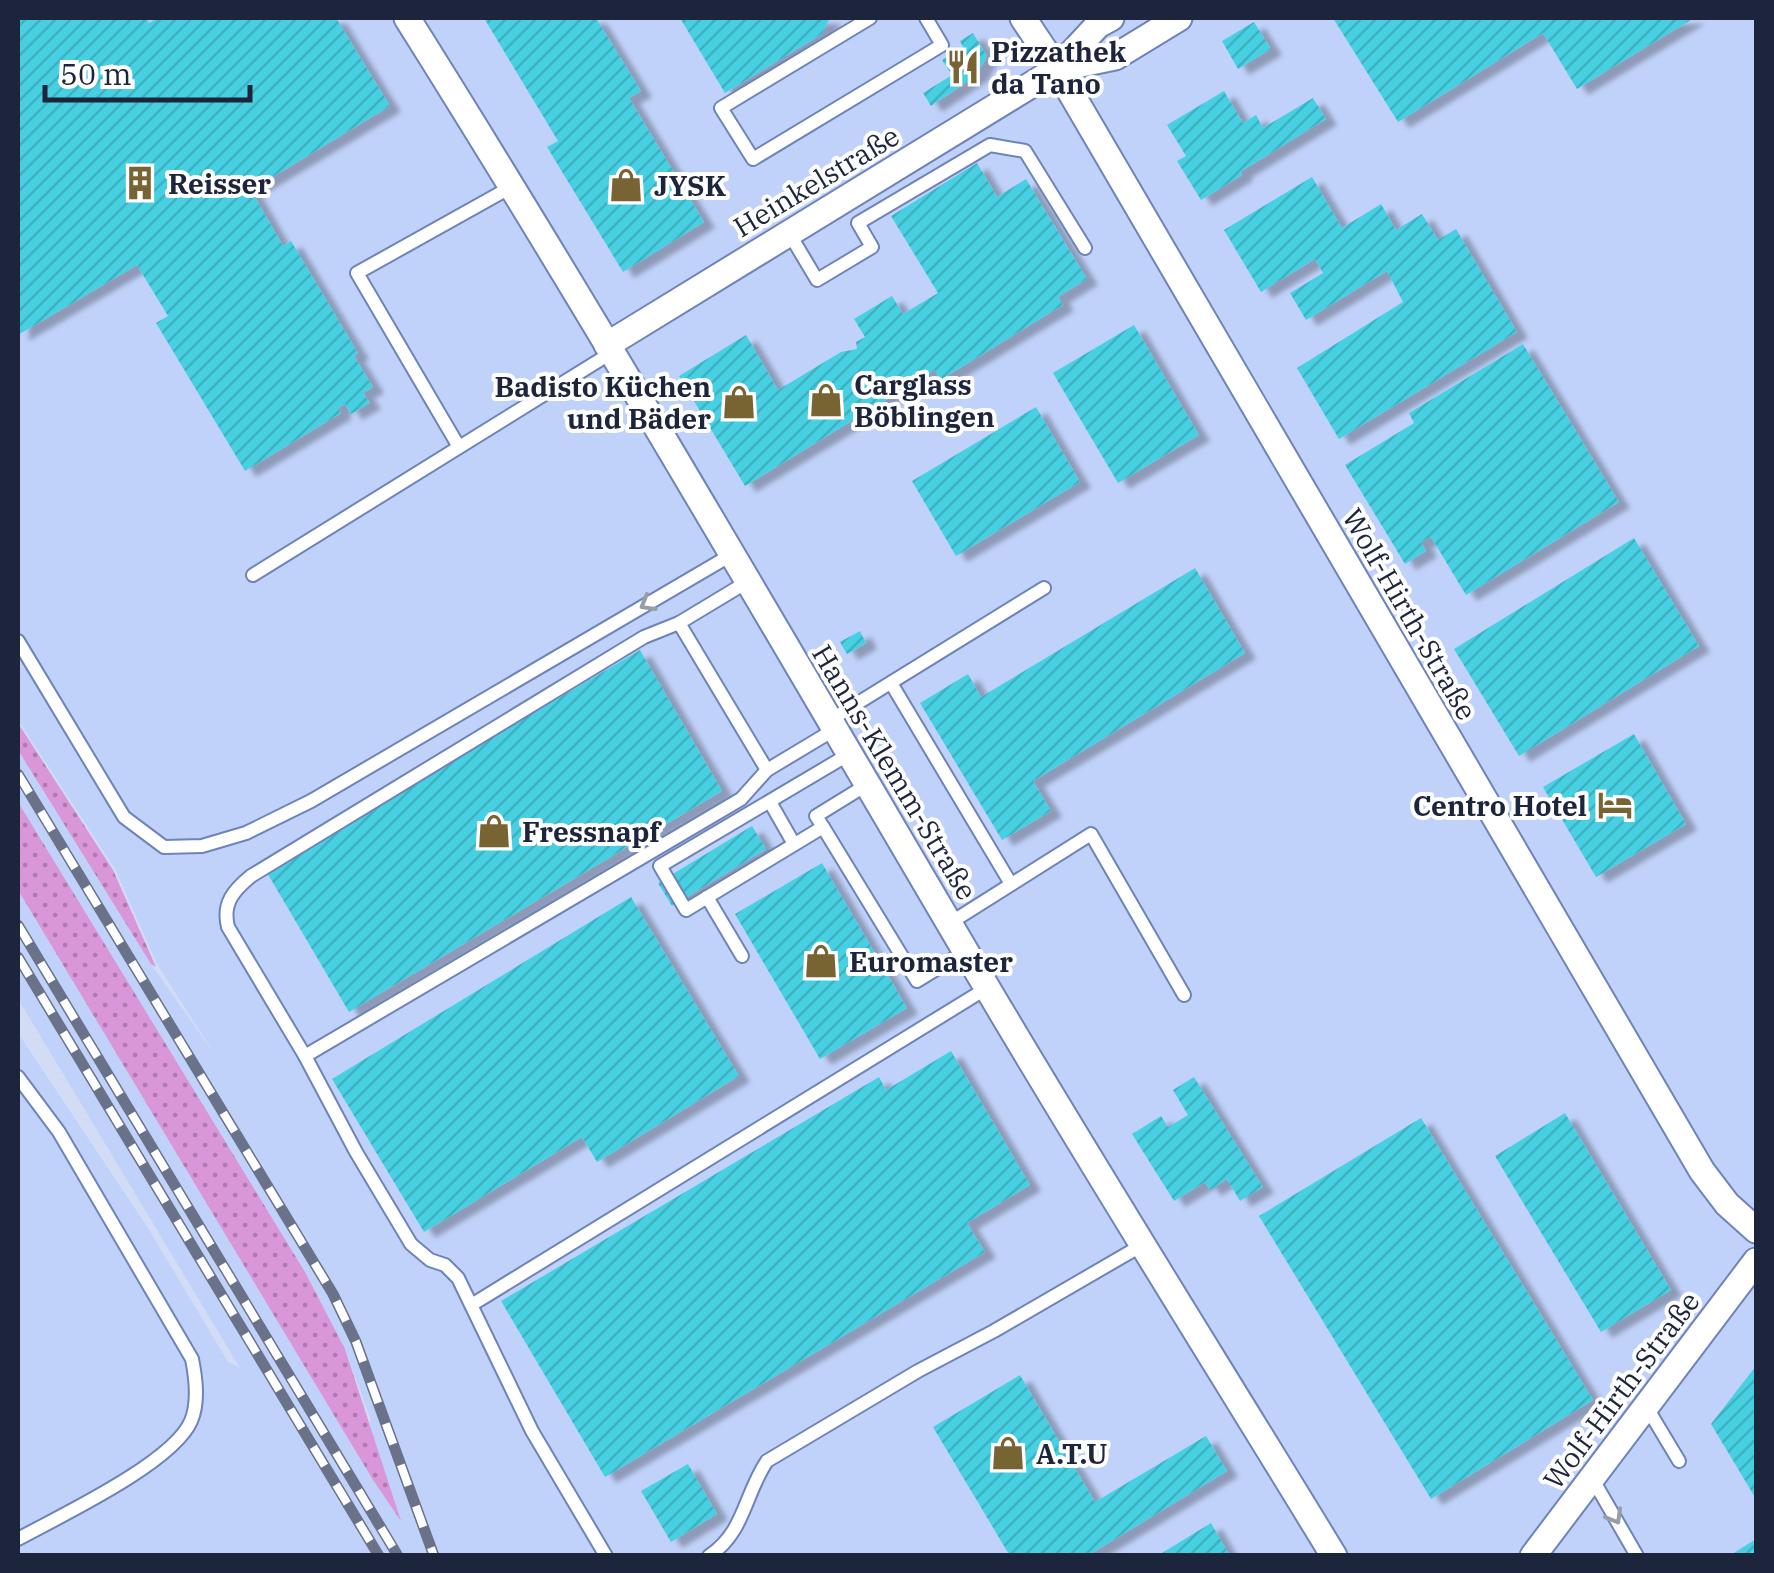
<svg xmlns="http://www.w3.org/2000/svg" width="1774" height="1573" viewBox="0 0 1774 1573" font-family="'IBM Plex Serif',serif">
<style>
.built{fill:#c1d2fa}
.green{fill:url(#green-dots)}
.building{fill:url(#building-hatch);filter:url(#shadow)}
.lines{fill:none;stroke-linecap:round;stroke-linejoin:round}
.lane-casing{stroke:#6d83ba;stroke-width:16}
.street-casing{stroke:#6d83ba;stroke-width:29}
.lane{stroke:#fff;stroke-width:12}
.street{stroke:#fff;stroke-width:25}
.rail-casing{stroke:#697289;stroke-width:11}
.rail{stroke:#fefefe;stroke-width:8;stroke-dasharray:22;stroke-linecap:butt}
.oneway{stroke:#999da7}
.labels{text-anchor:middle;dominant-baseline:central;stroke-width:8;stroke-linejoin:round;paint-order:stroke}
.poi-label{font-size:28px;font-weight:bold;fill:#1d253c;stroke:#fefefe;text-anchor:start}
.street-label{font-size:28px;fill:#1d253c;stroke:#fefefe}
</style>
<defs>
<pattern id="green-dots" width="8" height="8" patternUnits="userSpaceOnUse" patternTransform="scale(2.5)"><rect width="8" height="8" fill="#d996d8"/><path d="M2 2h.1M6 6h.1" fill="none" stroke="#af7ab0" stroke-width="1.8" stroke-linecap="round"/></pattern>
<pattern id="building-hatch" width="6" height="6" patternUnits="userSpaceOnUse" patternTransform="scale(2.5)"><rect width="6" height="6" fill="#47d0e1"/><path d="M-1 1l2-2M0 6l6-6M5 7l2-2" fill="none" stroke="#3eb2c2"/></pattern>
<filter id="shadow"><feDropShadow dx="11" dy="6" stdDeviation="2.5" flood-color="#0004"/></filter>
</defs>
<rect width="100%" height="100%" fill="#d2ddf5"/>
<!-- built -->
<path class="built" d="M 18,18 L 1756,18 L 1756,1555 L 18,1555 L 18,1033 L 148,1228 L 228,1362 L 240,1368 L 18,999 L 18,890 L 373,1480 L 370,1418 L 345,1349 L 305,1272 L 18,802 L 18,750 L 151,964 L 215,1055 L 157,964 L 115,869 L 18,720 Z"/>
<!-- green -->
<g class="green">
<path d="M 18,723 L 113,870 L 156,967 L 151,964 L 18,750 Z"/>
<path d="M 18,802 L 305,1272 L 345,1349 L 401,1521 L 373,1480 L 18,890 Z"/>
</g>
<!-- building -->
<g class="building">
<path d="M 18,18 L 146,18 L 149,23 L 158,18 L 336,18 L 390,106 L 251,190 L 283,246 L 291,241 L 358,353 L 354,356 L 373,387 L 363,393 L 370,403 L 351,414 L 345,404 L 338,408 L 341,413 L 245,471 L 156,323 L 168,316 L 137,265 L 18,335 Z"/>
<path d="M 484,18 L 596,18 L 641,91 L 629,98 L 704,222 L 623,272 L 547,147 L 558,141 Z"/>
<path d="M 680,18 L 830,18 L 822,34 L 725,93 Z"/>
<path d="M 1333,18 L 1694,18 L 1577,89 L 1543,33 L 1398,122 Z"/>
<path d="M 1254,22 L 1271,49 L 1238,69 L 1222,41 Z"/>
<path d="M 973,33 L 987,56 L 977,75 L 931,106 L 923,93 L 952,75 L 942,60 L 963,47 L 960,41 Z"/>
<path d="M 1224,91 L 1243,123 L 1256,115 L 1263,128 L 1313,98 L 1326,119 L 1240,172 L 1242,175 L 1201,200 L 1177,161 L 1186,156 L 1167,125 Z"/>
<path d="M 977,163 L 997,197 L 1026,179 L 1087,279 L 1058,297 L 1063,305 L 940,380 L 935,370 L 745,486 L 679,376 L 746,335 L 778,390 L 841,352 L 857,349 L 856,342 L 865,337 L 854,319 L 892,296 L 903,314 L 938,293 L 891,216 Z"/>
<path d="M 1312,177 L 1342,228 L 1381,204 L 1396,230 L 1422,214 L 1438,240 L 1456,229 L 1517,332 L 1339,439 L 1297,368 L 1403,302 L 1387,271 L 1306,320 L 1290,293 L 1323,273 L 1315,259 L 1261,292 L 1224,230 Z"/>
<path d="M 1134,325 L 1199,435 L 1118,483 L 1053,373 Z"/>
<path d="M 1523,344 L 1619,502 L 1466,595 L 1431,537 L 1421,542 L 1426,551 L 1405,564 L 1345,465 L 1414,423 L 1409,413 Z"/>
<path d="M 1036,407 L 1080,482 L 956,556 L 912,481 Z"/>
<path d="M 1634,538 L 1699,646 L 1519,756 L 1454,649 Z"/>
<path d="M 1195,568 L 1245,653 L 1033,781 L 1051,811 L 1002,840 L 920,703 L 968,674 L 981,697 Z"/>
<path d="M 860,631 L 866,643 L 847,654 L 840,642 Z"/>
<path d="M 640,650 L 722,791 L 349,1012 L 266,871 Z"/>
<path d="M 1634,734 L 1686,824 L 1596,877 L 1543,787 Z"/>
<path d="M 752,826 L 766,849 L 672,906 L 658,883 Z"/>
<path d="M 822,863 L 907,1008 L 820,1059 L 735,914 Z"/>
<path d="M 631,897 L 739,1076 L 597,1162 L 582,1137 L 424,1232 L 332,1079 Z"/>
<path d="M 951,1051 L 1030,1185 L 967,1223 L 985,1252 L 605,1477 L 501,1301 L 879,1077 L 886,1090 Z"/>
<path d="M 1194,1077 L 1263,1187 L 1240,1201 L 1227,1179 L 1210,1190 L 1205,1182 L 1174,1201 L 1132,1134 L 1161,1116 L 1168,1127 L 1188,1115 L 1173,1090 Z"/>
<path d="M 1565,1113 L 1671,1290 L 1601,1332 L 1495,1156 Z"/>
<path d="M 1421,1118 L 1593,1400 L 1431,1499 L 1259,1216 Z"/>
<path d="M 1756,1366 L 1756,1499 L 1711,1424 Z"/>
<path d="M 1020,1375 L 1095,1502 L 1206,1436 L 1227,1471 L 1087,1556 L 1010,1556 L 933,1427 Z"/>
<path d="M 688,1464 L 717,1514 L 671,1542 L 641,1491 Z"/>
<path d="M 1211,1523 L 1230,1556 L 1157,1556 Z"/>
<path d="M 1756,1539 L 1756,1556 L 1729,1556 Z"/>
</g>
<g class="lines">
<!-- lane casing -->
<g class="lane-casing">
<g id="lane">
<path d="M 870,18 L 721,108 L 753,159 L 942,45 L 926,18"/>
<path d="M 789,233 L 817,280 L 872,247 L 858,223 L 990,145 L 1025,151 L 1085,248"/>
<path d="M 459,447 L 357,273 L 513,186"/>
<path d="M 253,575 L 611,353"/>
<path d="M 747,582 L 679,623 L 644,637 L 251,876 C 234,890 222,903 228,927 L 305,1056 L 741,799 L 767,770 L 837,728"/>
<path d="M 679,623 L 767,770"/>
<path d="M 18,641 L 124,817 L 164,847 L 202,846 L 246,833 L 311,801 L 731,555"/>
<path d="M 891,683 L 1011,884"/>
<path d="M 832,719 L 1044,588"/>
<path d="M 851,753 L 660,866 L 686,910 L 823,827 L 816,816 L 868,784"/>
<path d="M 770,802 L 794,844"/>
<path d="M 823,827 L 917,981 L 966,951"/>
<path d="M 707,897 L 742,956"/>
<path d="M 950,923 L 1091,834 L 1184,995"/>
<path d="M 305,1056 L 356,1152 L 411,1244 L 430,1260 L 445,1265 L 458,1278 L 532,1431 L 606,1556"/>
<path d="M 18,1077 L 59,1132 L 192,1359 C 196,1379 199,1402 191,1421 C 173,1463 60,1516 18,1539"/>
<path d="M 473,1304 L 987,988"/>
<path d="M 1646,1406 L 1679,1461"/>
<path d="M 1592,1478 L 1637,1556"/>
<path d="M 709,1556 C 745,1532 744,1495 767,1461 L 918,1371 L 994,1331 L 1144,1244"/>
</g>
</g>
<!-- street casing -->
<g class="street-casing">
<g id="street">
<path d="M 407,18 C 607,336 795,662 986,986 C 1099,1177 1218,1366 1334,1556"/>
<path d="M 1023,18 L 1057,69 L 1702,1171 L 1727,1204 L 1756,1230"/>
<path d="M 1057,69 L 1115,57 L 1179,18"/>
<path d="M 607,345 L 1057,69 L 1098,25 L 1111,18"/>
<path d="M 1533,1556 L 1756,1261"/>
</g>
</g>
<!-- lane -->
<use href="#lane" class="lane"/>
<!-- street -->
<use href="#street" class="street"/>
<!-- rail casing -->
<g class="rail-casing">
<g id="rail">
<path d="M 18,774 L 333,1294 L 356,1342 L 434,1556"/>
<path d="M 18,925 L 398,1556"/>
<path d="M 18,957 L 379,1556"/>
</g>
</g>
<!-- rail -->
<use href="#rail" class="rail"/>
</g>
<!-- one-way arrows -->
<defs><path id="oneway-chevron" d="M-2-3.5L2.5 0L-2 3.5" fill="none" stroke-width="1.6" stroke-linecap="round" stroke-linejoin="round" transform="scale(2.5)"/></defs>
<g class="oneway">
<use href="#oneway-chevron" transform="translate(647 604) rotate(150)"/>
<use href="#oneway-chevron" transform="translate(1615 1517) rotate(60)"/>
</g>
<!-- icons -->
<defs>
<g id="restaurant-bare" transform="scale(2.7)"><path d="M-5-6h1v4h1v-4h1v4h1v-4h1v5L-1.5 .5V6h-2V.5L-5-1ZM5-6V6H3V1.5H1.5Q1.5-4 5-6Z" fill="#786433" stroke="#fefefe" stroke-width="2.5" paint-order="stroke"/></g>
<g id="building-bare" transform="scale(2.7)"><path d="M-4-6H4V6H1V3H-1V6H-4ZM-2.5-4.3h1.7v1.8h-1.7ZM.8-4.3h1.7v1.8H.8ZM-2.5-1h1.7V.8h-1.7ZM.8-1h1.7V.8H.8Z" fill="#786433" stroke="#fefefe" stroke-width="2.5" paint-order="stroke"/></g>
<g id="shop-bare" transform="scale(2.7)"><path d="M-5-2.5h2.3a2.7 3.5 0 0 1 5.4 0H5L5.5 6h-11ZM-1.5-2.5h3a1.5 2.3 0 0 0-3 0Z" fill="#786433" stroke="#fefefe" stroke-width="2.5" paint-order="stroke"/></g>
<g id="hotel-bare" transform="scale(2.7)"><path d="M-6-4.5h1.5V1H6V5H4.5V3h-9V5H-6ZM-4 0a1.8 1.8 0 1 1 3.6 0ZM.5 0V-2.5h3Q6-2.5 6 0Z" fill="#786433" stroke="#fefefe" stroke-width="2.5" paint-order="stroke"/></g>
</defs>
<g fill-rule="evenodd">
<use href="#restaurant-bare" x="963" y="67"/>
<use href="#building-bare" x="140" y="183"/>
<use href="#shop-bare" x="626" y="185"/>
<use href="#shop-bare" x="826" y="400"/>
<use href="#shop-bare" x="739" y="402"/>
<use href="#hotel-bare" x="1615" y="805"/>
<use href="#shop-bare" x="494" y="831"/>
<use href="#shop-bare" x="821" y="961"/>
<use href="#shop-bare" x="1008" y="1453"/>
</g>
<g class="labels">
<!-- poi labels -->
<g class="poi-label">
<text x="991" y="51">Pizzathek<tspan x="991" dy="32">da Tano</tspan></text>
<text x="168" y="183">Reisser</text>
<text x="654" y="185">JYSK</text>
<text x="854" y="384">Carglass<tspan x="854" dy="32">Böblingen</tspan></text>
<text x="711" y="386" text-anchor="end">Badisto Küchen<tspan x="711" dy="32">und Bäder</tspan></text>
<text x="1587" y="805" text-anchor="end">Centro Hotel</text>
<text x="522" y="831">Fressnapf</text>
<text x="849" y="961">Euromaster</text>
<text x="1036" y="1453">A.T.U</text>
</g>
<!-- street labels -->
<g class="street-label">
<text transform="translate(816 181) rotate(-31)">Heinkelstraße</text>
<text transform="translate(1410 614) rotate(60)">Wolf-Hirth-Straße</text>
<text transform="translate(895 772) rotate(59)">Hanns-Klemm-Straße</text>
<text transform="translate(1621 1390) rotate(-53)">Wolf-Hirth-Straße</text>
</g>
</g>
<!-- border -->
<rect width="1774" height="1573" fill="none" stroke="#1d253c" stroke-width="40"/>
<!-- scale -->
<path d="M45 85v15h205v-15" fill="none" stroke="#1d253c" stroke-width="5"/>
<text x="60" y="85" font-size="30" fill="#1d253c" stroke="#fefefe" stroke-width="8" paint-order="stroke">50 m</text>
</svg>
